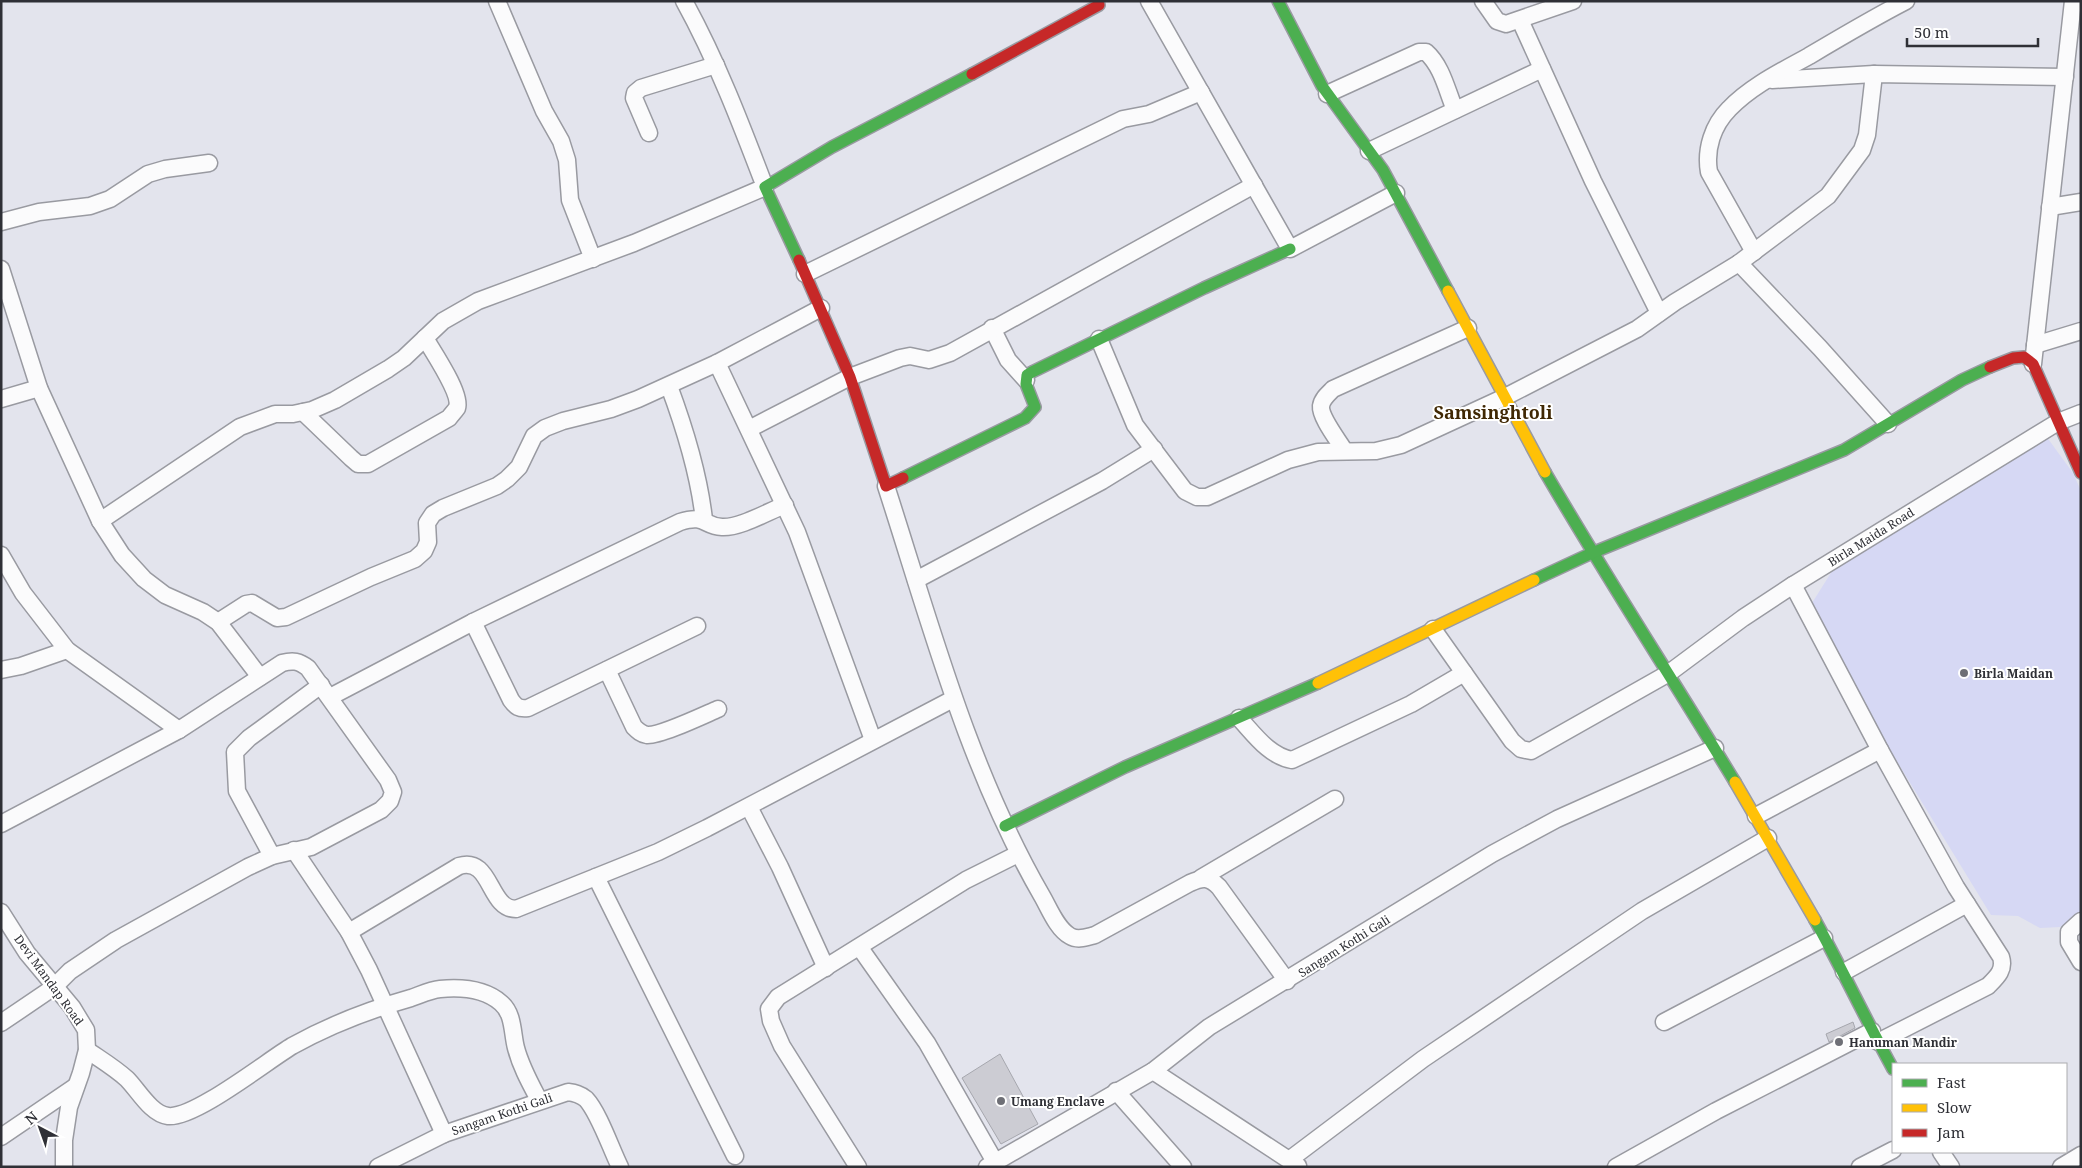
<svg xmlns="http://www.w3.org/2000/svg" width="2082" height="1168" viewBox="0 0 2082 1168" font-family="'Noto Serif',serif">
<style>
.green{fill:#d6d8f4}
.building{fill:#ccccd3;stroke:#a6a7ae}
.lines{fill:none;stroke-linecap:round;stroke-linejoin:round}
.street-casing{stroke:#999aa1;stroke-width:19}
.fast-casing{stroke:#999aa1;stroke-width:14}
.slow-casing{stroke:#999aa1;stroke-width:14}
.jam-casing{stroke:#999aa1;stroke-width:14}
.street{stroke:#fbfbfc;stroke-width:16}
.fast{stroke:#4caf50;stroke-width:11}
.slow{stroke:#ffc107;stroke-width:11}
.jam{stroke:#c62828;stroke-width:11}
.poi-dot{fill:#6e6f76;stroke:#fff;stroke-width:2}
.labels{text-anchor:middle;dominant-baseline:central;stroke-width:4;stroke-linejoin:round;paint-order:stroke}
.street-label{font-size:12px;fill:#2f3036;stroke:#fff}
.poi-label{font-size:12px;font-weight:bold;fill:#2f3036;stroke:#fff;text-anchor:start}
.district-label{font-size:18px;font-weight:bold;fill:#402804;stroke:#fff}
</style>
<rect width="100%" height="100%" fill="#e3e4ed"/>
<!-- green -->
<path class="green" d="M 2046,436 L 2073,473 L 2081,491 L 2081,915 L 2060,927 L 2040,928 L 2018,916 L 1991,915 L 1885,742 L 1812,603 L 1834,568 Z"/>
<!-- building -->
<g class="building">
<path d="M 1853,1022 L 1855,1028 L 1829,1042 L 1826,1034 Z"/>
<path d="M 1000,1054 L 1038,1124 L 1001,1144 L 962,1078 Z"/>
</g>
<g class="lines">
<!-- street casing -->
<g class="street-casing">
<g id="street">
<path d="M 497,1 L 544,111 L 561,141 L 567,160 L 570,200 L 593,259"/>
<path d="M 1149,1 L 1290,249 L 1396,193"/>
<path d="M 1483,1 L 1497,21 L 1506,24 L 1573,1"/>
<path d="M 1520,20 L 1593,181 L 1659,313"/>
<path d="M 1772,80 L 1874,74 L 2065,77"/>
<path d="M 1327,94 L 1419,52 L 1426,52 C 1442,66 1447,91 1455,110"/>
<path d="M 649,133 L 634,98 L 635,93 L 641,88 L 716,65"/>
<path d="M 1369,151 L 1542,69"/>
<path d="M 2050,207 L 2081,202"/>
<path d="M 1,222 L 39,212 L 90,206 L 110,199 L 148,174 L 165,169 L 209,163"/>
<path d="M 1754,252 L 1709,172 C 1705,149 1713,125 1729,109 C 1751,86 1782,71 1809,56 C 1841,37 1873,18 1906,1"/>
<path d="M 1739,263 L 1820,348 L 1888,424"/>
<path d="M 1,269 L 39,388 L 100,521 L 122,555 L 144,579 L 165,595 L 203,612 L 218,622 L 260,677"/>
<path d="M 805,274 L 1123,119 L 1149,114 L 1201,92"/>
<path d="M 992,328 L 1008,360 L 1026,380"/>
<path d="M 1099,339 L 1135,425 L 1185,491 L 1197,497 L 1207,497 L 1288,460 L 1318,452 L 1376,451 L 1401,445 L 1505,397 L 1637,329 L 1675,302 L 1739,263 L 1828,196 L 1862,150 L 1867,135 L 1874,74"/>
<path d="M 2035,345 L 2081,331"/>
<path d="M 717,363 L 797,532 L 873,740"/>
<path d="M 2033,364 L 2073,1"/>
<path d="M 669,386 C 685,429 699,474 704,520"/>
<path d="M 1,399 L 39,388"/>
<path d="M 303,412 L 351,458 L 358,464 L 368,464 L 449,418 C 451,415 455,411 457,408 C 462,394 433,352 425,338"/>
<path d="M 749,429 L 850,377 L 900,358 L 910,356 L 929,360 L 950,353 L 1254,185"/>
<path d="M 1344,450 C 1338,440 1320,417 1321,406 C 1322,399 1328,394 1333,389 L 1468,328"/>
<path d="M 886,486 C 931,625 968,768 1042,896 C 1049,908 1057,929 1070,936 C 1078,941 1087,937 1095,935 L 1190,883 C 1203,877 1209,877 1219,887 L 1287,981"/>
<path d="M 100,521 L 240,427 L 275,414 L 293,414 L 312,410 L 335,400 L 388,369 L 404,358 L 443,321 L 478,301 L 634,243 L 765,187 C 741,124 717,61 684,1"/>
<path d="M 1,555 L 23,593 L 67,650 L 179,730"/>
<path d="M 916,580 L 1102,481 L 1154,449"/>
<path d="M 1793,585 L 1880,750 L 1956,887 L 2001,957 C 2005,970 1997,977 1988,986 L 1878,1042"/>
<path d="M 218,622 L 246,604 L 252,603 L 277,618 L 286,617 L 371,577 L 415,559 L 424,551 L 428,542 L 427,523 L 433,514 L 443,508 L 497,486 L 507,479 L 519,467 L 534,436 L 545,428 L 563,421 L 611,409 L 638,399 L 717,363 L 821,308"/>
<path d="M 473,622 L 511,700 C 516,707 519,709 528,708 L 697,626"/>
<path d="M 1433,629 L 1512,741 L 1521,749 L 1531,751 L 1669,673 L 1743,618 L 1793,585 L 2058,422 L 2081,413"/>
<path d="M 1,670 L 21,666 L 67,650"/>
<path d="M 607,670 L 634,727 C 638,731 641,734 647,735 C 660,736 704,715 718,709"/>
<path d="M 330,697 L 473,622 L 680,522 C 706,514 703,526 722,527 C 740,528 767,512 785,505"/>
<path d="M 1239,718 C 1254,734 1269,756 1292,760 L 1411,704 L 1464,673"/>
<path d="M 749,807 L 780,867 L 826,968"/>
<path d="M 1756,816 L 1880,750"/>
<path d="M 1,824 L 179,730 L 282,663 C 293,660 299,661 308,668 L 388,780 L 393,792 L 390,801 L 381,810 L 311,847 L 272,856 L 248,867 L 116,940 L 70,971 L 54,987 L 1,1023"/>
<path d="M 294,850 L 349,932 L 369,970 L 444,1134"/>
<path d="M 272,856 L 237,791 L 235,752 L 249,738 L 321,685"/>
<path d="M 596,877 L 735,1156"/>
<path d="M 1201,878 L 1335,799"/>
<path d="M 1,912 L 27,953 L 72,1007 L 86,1030 L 87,1050 L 81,1073 L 69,1107 L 64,1140 L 64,1167"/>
<path d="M 2081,921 L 2069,932 L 2069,942 L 2081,962"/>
<path d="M 349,932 L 459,866 C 492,856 488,909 516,909 L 658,852 L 707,828 L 953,699"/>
<path d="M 860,948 L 927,1043 L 995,1162"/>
<path d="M 1844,972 L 1967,904"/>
<path d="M 1664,1022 L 1824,938"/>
<path d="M 87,1050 C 100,1059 115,1068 127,1079 C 138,1090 151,1114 168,1116 C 194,1119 267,1061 292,1046 C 328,1026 372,1009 411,998 C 420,995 430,990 440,989 C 461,987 484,988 501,1003 C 514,1014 512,1033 516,1048 C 521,1067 530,1083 539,1100"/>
<path d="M 1153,1071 L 1298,1166"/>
<path d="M 1116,1091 L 1183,1167"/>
<path d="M 1,1137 L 76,1086"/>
<path d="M 1941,1152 L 1951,1167"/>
<path d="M 1289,1160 L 1423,1059 L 1642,911 L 1768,838"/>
<path d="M 378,1167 L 444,1134 L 568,1092 C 575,1093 580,1094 586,1099 C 599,1113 611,1149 620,1167"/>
<path d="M 858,1167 L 782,1046 L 771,1021 L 769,1009 L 778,997 L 966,880 L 1018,854"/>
<path d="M 987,1167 L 1153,1071 L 1209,1027 L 1492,854 L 1557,819 L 1715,748"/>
<path d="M 1616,1167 L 1716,1111 L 1872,1031"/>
<path d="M 1860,1167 L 1893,1150"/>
<path d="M 2061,1167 L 2081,1155"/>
</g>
</g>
<!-- fast casing -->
<g class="fast-casing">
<g id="fast">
<path d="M 1278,1 L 1322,86 L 1383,170 L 1448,291"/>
<path d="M 799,260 L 765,187 L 832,147 L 972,74"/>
<path d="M 1545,472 C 1606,577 1672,678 1735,782"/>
<path d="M 903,478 L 1025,418 L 1035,407 L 1026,384 L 1027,375 L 1032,372 L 1204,288 L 1290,249"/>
<path d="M 1534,580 L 1592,553 L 1844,450 L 1962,380 L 1990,367"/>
<path d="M 1005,826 L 1125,767 L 1318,683"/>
<path d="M 1815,920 C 1842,969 1866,1020 1893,1069"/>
</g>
</g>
<!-- slow casing -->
<g class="slow-casing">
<g id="slow">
<path d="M 1448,291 L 1545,472"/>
<path d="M 1318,683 L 1534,580"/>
<path d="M 1735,782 L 1815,920"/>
</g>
</g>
<!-- jam casing -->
<g class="jam-casing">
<g id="jam">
<path d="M 972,74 L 1099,5"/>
<path d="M 799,260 L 850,377 L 886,486 L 903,478"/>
<path d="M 1990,367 L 2013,358 L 2024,357 L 2033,364 L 2081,473"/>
</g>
</g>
<!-- street -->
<use href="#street" class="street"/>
<!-- fast -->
<use href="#fast" class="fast"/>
<!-- slow -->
<use href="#slow" class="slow"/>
<!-- jam -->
<use href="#jam" class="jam"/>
</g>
<!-- markers -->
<g class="poi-dot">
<circle cx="1964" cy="673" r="5"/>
<circle cx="1839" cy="1042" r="5"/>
<circle cx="1001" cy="1101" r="5"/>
</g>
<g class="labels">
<!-- street labels -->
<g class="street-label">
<text transform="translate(1871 537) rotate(-32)">Birla Maida Road</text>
<text transform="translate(1344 946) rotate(-32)">Sangam Kothi Gali</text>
<text transform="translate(49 980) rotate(54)">Devi Mandap Road</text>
<text transform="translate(502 1114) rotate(-19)">Sangam Kothi Gali</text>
</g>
<!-- poi labels -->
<g class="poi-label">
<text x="1974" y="673">Birla Maidan</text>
<text x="1849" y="1042">Hanuman Mandir</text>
<text x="1011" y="1101">Umang Enclave</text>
</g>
<!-- district labels -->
<g class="district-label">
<text x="1493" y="412">Samsinghtoli</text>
</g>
</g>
<!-- border -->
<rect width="2082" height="1168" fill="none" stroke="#2f3036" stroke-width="5"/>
<!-- legend -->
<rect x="1892" y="1063" width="175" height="90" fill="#ffffff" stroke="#acacaf"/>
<rect x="1902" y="1079" width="25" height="8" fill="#4caf50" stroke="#acacaf"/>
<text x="1937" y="1088" font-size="15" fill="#2f3036">Fast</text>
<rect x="1902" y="1104" width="25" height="8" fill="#ffc107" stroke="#acacaf"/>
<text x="1937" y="1113" font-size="15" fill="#2f3036">Slow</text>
<rect x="1902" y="1129" width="25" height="8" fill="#c62828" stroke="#acacaf"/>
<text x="1937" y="1138" font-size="15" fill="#2f3036">Jam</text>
<!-- north arrow -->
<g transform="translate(40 1128) rotate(319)" stroke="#ffffff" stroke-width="4" paint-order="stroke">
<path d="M0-4L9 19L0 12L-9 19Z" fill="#2f3036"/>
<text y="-8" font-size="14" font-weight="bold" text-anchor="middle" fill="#2f3036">N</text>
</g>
<!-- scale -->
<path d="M1907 38v8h131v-8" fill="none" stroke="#2f3036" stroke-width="2.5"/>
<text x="1914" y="38" font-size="15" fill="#2f3036" stroke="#ffffff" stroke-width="4" paint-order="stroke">50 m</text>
</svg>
